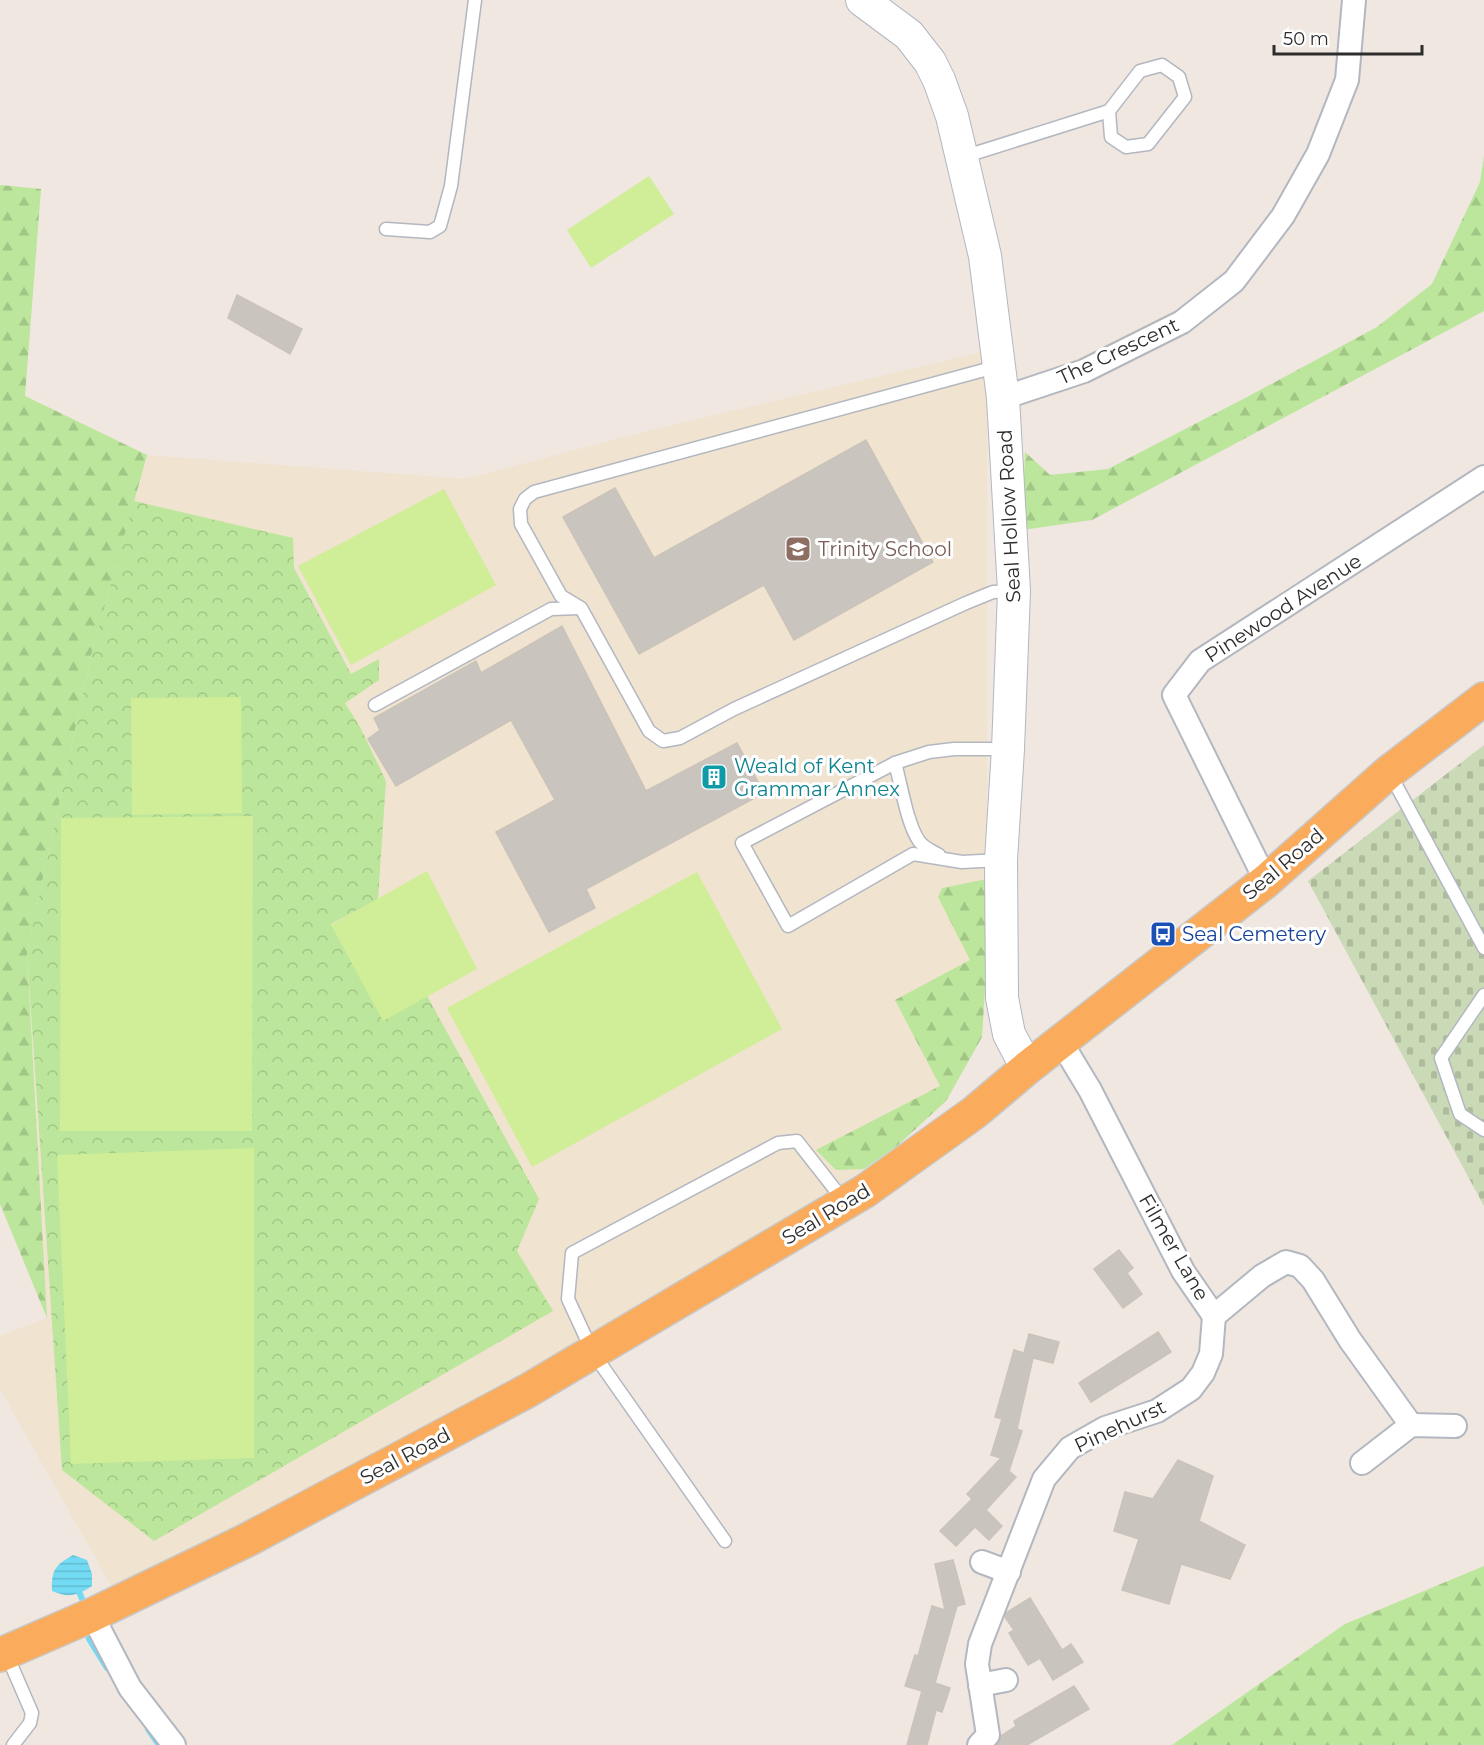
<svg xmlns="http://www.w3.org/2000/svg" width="1484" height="1745" viewBox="0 0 1484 1745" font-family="Montserrat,sans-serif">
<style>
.education{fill:#f0e3cf}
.forest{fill:url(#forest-firs)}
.cemetery{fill:url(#cemetery-stones)}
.park{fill:url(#park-crowns)}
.pitch{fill:#d0ed97}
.water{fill:url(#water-rules)}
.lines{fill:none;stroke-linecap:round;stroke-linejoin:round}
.stream{stroke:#72daf2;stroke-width:6}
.building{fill:#cac4bf;stroke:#cac3b9;stroke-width:1.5}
.service-casing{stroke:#b3b7c0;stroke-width:15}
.minor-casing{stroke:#b3b7c0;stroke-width:26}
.secondary-casing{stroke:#b3b7c0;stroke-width:34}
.trunk-casing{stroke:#c8c8c8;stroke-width:36}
.service{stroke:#fff;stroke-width:12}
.minor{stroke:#fff;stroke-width:22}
.secondary{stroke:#fff;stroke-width:32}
.trunk{stroke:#faac5c;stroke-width:33}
.labels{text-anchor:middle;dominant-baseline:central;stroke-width:6;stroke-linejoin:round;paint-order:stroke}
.street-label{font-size:20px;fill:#2d2d2d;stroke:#fff}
.education-label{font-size:20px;fill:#785e54;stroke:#fff;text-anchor:start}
.culture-label{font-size:20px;fill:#0d838f;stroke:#fff;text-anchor:start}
.transit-label{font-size:20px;fill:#164399;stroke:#fff;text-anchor:start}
</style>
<defs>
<pattern id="forest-firs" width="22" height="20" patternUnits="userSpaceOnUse" patternTransform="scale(1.5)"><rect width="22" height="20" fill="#bbe69b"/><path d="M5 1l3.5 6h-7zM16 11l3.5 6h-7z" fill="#a1c686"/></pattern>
<pattern id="cemetery-stones" width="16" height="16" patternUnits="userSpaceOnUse" patternTransform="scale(1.5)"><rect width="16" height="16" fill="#cad9b6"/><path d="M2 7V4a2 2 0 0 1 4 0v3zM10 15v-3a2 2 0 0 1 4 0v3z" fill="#aebb9d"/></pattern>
<pattern id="park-crowns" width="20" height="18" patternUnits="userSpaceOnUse" patternTransform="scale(1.5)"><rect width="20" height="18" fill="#bbe69b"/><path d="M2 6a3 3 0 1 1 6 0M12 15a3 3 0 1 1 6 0" fill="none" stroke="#a1c686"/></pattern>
<pattern id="water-rules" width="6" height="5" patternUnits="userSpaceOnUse" patternTransform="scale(1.5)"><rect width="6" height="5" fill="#72daf2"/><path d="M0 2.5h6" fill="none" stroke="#63bbd0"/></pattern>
</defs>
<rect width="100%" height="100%" fill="#efe7e0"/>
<!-- education -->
<path class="education" d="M 987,351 L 987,957 L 982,1037 L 946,1101 L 897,1146 L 848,1179 L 586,1338 L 359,1464 L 113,1589 L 0,1389 L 0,1336 L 47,1318 L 27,952 L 0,392 L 25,396 L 147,455 L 465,479 L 647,431 Z"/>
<!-- forest -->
<g class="forest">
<path d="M 1484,156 L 1484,311 L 1092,520 L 1022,530 L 1025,452 L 1050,475 L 1108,469 L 1249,396 L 1377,327 L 1432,284 L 1480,182 Z"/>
<path d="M 0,185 L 41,189 L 25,396 L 147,455 L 92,652 L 27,952 L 47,1318 L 0,1204 Z"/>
<path d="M 987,879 L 987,957 L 982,1037 L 946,1101 L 897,1146 L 864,1169 L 836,1170 L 816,1150 L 940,1086 L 895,1000 L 970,960 L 938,897 L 942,888 Z"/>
<path d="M 1484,1566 L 1484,1745 L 1172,1745 L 1345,1624 Z"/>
</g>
<!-- cemetery -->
<path class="cemetery" d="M 1484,745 L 1484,1206 L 1308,881 Z"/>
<!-- park -->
<path class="park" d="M 134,501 L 293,538 L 294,568 L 351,674 L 379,659 L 379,680 L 345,703 L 360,727 L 386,781 L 378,899 L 331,924 L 383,1020 L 427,996 L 539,1199 L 517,1251 L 553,1311 L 154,1541 L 62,1470 L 27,952 L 92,652 Z"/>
<!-- pitch -->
<g class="pitch">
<path d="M 649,176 L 674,214 L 591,268 L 567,230 Z"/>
<path d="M 444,489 L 496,585 L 351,665 L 298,566 Z"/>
<path d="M 241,697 L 242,813 L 132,815 L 131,698 Z"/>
<path d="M 253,816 L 252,1131 L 60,1131 L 61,818 Z"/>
<path d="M 427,871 L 477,969 L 383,1021 L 331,925 Z"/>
<path d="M 697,872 L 782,1029 L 532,1167 L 447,1008 Z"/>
<path d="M 254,1148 L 254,1458 L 71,1464 L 57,1155 Z"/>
</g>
<!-- water -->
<path class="water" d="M 73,1555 L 87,1560 L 92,1574 L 92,1586 C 77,1596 68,1598 52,1591 C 51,1569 56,1565 73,1555 Z"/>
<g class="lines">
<!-- stream -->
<g class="stream">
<path d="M 80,1594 L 86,1608"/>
<path d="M 90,1629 L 89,1639 L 107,1668"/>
<path d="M 148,1729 L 159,1745"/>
</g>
</g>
<!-- building -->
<g class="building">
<path d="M 237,295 L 302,329 L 290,354 L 228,318 Z"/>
<path d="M 866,440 L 933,562 L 794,640 L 764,585 L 639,654 L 563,517 L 615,488 L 654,558 Z"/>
<path d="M 562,626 L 646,791 L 737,743 L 764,793 L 586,889 L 595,908 L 549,932 L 496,832 L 555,800 L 511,720 L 396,786 L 368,739 L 380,730 L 374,718 L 476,661 L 481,673 Z"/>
<path d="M 1119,1250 L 1133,1268 L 1127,1273 L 1142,1294 L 1123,1308 L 1094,1269 Z"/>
<path d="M 1158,1332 L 1171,1352 L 1091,1402 L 1079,1383 Z"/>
<path d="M 1029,1334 L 1059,1342 L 1053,1363 L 1033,1358 L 1017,1429 L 1022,1431 L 1009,1471 L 1016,1477 L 986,1510 L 1002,1526 L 989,1540 L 975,1527 L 956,1546 L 940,1531 L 972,1499 L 967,1494 L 1001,1458 L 991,1455 L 1002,1419 L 995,1417 L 1014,1350 L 1024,1353 Z"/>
<path d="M 1178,1460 L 1213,1476 L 1199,1521 L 1245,1545 L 1230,1579 L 1181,1564 L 1169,1604 L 1122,1590 L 1139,1539 L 1114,1531 L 1125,1492 L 1153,1499 Z"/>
<path d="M 953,1560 L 965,1604 L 957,1606 L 935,1683 L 950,1688 L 942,1712 L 936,1710 L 927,1745 L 907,1745 L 922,1691 L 905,1686 L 915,1655 L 918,1656 L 932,1606 L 945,1610 L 935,1564 Z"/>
<path d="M 1030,1598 L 1062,1650 L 1071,1644 L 1083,1662 L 1053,1680 L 1040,1658 L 1028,1665 L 1009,1633 L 1014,1630 L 1005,1617 L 1006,1613 Z"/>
<path d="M 1074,1686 L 1089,1709 L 1027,1745 L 997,1745 L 1001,1736 L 1016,1726 L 1014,1721 Z"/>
</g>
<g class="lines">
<!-- service casing -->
<g class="service-casing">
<g id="service">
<path d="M 963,157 L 1109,111 L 1140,71 L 1162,65 L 1179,77 L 1185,97 L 1148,144 L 1126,147 L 1111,137 L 1109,111"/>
<path d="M 386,229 L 430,232 L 440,226 L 451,186 L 475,0"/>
<path d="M 999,366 L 534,492 L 525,499 L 520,509 L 521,524 L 561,596 L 581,608 L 649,731 L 663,741 L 680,738 L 734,709 L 966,603 L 993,592 L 1013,591"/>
<path d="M 375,705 L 551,609 L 580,608"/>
<path d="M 895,763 C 901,784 907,824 919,841 C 924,848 932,851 939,855"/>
<path d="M 1389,772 L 1484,948"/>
<path d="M 1000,860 L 962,862 L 913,854 L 788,926 L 742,843 L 895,763 L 929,752 L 954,749 L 1007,749"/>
<path d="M 1484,995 L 1441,1058 L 1460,1114 L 1484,1130"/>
<path d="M 725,1541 L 593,1353 L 568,1299 L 572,1253 L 778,1143 L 797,1141 L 844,1201"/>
<path d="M 6,1653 L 32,1713 L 30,1723 L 13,1745"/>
</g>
</g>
<!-- minor casing -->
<g class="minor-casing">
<g id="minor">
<path d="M 1003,398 L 1084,371 L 1182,322 L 1234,281 L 1283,216 L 1318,154 L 1347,80 L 1354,0"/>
<path d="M 1266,881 L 1174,695 L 1200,661 L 1484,477"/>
<path d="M 1061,1042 L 1090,1090 L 1183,1271 L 1214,1316 L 1262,1276 L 1286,1262 L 1300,1266 L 1313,1280 L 1350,1340 L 1411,1425"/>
<path d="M 1362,1463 L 1411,1425 L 1455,1426"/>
<path d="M 982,1562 L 1009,1572"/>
<path d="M 92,1615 L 130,1688 L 174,1745"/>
<path d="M 980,1685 L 1006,1680"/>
<path d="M 979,1745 L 988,1735 L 977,1664 L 980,1644 L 1044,1479 L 1070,1448 L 1105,1428 L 1157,1411 L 1191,1389 L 1203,1373 L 1211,1354 L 1214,1316"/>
</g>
</g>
<!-- secondary casing -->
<g class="secondary-casing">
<path id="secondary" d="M 862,0 L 909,35 L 930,62 L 939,80 L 952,116 L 985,256 L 1003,398 L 1014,591 L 1008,749 L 1001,860 L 1002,998 L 1009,1034 L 1027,1068"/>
</g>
<!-- trunk casing -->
<g class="trunk-casing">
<path id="trunk" d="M 0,1655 L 92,1615 L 247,1540 L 527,1391 L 865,1191 L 975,1112 L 1027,1068 L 1266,881 L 1389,772 L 1484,699"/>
</g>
<!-- service -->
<use href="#service" class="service"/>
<!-- minor -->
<use href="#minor" class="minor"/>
<!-- secondary -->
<use href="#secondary" class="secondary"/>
<!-- trunk -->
<use href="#trunk" class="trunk"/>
</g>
<!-- icons -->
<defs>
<g id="school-square" transform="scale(1.35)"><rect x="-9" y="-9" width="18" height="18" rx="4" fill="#8d6e63" stroke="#fff"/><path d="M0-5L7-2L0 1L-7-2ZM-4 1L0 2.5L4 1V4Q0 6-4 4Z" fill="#fff"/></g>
<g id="building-square" transform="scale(1.35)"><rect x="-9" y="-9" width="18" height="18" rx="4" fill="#0f9aa8" stroke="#fff"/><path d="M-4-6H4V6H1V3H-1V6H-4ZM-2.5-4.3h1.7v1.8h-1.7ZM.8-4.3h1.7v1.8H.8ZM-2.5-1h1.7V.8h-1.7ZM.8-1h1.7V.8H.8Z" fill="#fff"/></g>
<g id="bus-square" transform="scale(1.35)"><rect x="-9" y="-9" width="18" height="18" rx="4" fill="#1a4fb4" stroke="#fff"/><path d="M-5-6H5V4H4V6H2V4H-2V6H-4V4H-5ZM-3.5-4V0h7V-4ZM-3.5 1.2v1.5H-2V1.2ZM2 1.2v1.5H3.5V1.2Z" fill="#fff"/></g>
</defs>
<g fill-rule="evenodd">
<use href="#school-square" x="798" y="549"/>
<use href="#building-square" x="714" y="777"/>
<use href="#bus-square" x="1163" y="934"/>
</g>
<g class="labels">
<!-- street labels -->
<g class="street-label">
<text transform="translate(1118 351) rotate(-25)">The Crescent</text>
<text transform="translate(1009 516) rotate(-93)">Seal Hollow Road</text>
<text transform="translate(1283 608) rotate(-33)">Pinewood Avenue</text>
<text transform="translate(1283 864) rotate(-40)">Seal Road</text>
<text transform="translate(826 1214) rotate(-31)">Seal Road</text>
<text transform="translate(1174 1247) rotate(60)">Filmer Lane</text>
<text transform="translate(1120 1426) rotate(-25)">Pinehurst</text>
<text transform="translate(405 1456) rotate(-28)">Seal Road</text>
</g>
<!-- education labels -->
<g class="education-label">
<text x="818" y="549">Trinity School</text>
</g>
<!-- culture labels -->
<g class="culture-label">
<text x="734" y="766">Weald of Kent<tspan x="734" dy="23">Grammar Annex</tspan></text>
</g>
<!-- transit labels -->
<g class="transit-label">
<text x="1182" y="934">Seal Cemetery</text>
</g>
</g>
<!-- scale -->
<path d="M1274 45v9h148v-9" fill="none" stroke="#2d2d2d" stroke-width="3"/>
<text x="1283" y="45" font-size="18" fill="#2d2d2d" stroke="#ffffff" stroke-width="4.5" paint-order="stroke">50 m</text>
</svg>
